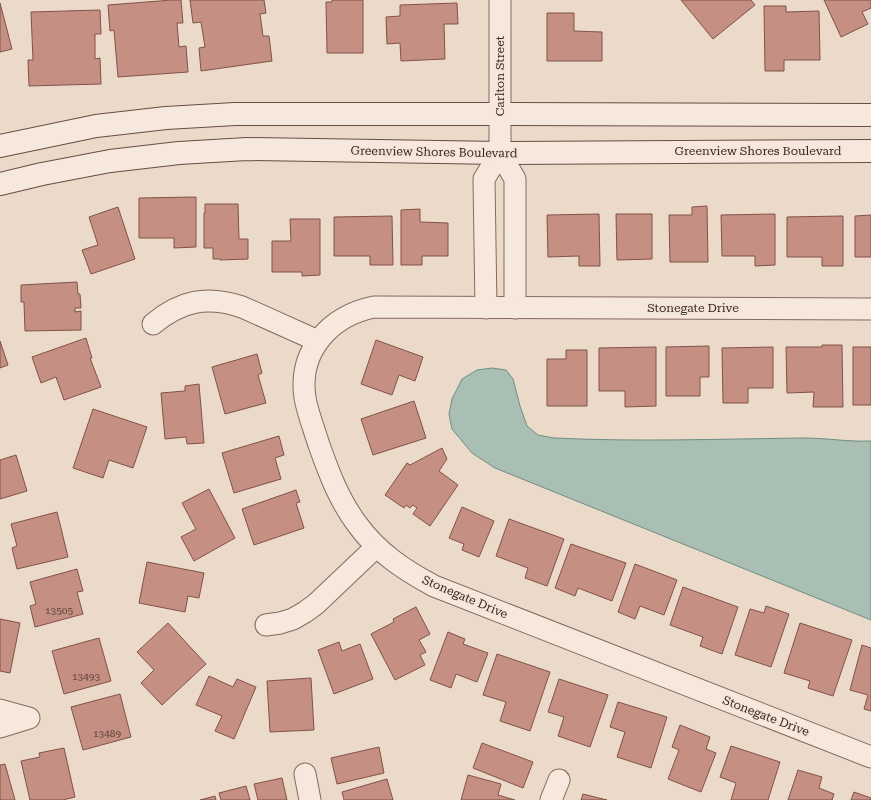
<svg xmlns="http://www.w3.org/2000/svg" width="871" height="800" viewBox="0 0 871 800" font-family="'Roboto Serif',serif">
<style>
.water{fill:#a9bfb4;stroke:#708d80}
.building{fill:#c58f83;stroke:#825247}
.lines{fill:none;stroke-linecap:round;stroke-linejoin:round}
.street-casing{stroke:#856b5f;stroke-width:23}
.secondary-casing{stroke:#674d42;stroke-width:24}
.street{stroke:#f6e8dc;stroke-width:21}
.secondary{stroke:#f6e8dc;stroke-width:22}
.labels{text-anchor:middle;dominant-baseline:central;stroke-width:3;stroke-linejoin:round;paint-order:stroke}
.number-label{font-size:10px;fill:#5a413a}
.street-label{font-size:12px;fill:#372721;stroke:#f3e5d8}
</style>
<rect width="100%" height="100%" fill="#ebd9c9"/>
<!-- water -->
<path class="water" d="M 492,368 L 506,370 L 513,379 L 520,406 L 527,426 L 538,435 L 554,438 C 637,442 720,439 804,438 C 826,438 848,442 871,441 L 871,620 L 495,468 L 472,453 L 452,429 L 449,414 L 452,399 L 462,379 L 477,370 Z"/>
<!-- building -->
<g class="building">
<path d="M 172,0 L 181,0 L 183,23 L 177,23 L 179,47 L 186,46 L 188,72 L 118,77 L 114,30 L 110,31 L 108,5 Z"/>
<path d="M 190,0 L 264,0 L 266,13 L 260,14 L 263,36 L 269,36 L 272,61 L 201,71 L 199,48 L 205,47 L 201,22 L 193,23 Z"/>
<path d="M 332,0 L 363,0 L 363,53 L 327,53 L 326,2 L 332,2 Z"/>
<path d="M 681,0 L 751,0 L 755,5 L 713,39 Z"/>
<path d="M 824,0 L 871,0 L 871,8 L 862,12 L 868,24 L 841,37 Z"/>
<path d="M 0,3 L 12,49 L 0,52 Z"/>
<path d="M 457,3 L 458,24 L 444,24 L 445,59 L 401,61 L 400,43 L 387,44 L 386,17 L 400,16 L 400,5 Z"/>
<path d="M 764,6 L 786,6 L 786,12 L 819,11 L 820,60 L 784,60 L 784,71 L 765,71 Z"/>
<path d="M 100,10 L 101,34 L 95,34 L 95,59 L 100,58 L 101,84 L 29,86 L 28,60 L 33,60 L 31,12 Z"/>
<path d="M 547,13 L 574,13 L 574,31 L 602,32 L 602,61 L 547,61 Z"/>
<path d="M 196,197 L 196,247 L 174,248 L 174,238 L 139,238 L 139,198 Z"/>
<path d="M 205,204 L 238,204 L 239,239 L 248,239 L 248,259 L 220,260 L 220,259 L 213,259 L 213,248 L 204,248 L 204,213 L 205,213 Z"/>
<path d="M 707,206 L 708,262 L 670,262 L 669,215 L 692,215 L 692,207 Z"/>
<path d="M 118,207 L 135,259 L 91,274 L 82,250 L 98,245 L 89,217 Z"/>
<path d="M 420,209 L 420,222 L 448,223 L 448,256 L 422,256 L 422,265 L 401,265 L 401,210 Z"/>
<path d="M 599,214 L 600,266 L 579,266 L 579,256 L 548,257 L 547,215 Z"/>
<path d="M 616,214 L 652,214 L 652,259 L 617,260 Z"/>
<path d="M 775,214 L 775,265 L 755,266 L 755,256 L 722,256 L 721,215 Z"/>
<path d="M 871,215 L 871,257 L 855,257 L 855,216 Z"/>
<path d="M 392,216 L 393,265 L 370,265 L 370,256 L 334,256 L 334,217 Z"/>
<path d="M 843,216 L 843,266 L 822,266 L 822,257 L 787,257 L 787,217 Z"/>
<path d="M 290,219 L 320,219 L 320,275 L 302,276 L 302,272 L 272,272 L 272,241 L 291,241 Z"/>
<path d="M 77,282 L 78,294 L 80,294 L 81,308 L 75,308 L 75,312 L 81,311 L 81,330 L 25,331 L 24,302 L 21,302 L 21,285 Z"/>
<path d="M 86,338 L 92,358 L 90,358 L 101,387 L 64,400 L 56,377 L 41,383 L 32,357 Z"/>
<path d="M 376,340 L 423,357 L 415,381 L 399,375 L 392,395 L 361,384 Z"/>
<path d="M 0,341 L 8,365 L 0,368 Z"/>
<path d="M 822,345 L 842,345 L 843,407 L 813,407 L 814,392 L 787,393 L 786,347 L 822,347 Z"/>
<path d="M 709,346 L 709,377 L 700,377 L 700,396 L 666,396 L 666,347 Z"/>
<path d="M 656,347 L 656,406 L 625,407 L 625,391 L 599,391 L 599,348 Z"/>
<path d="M 773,347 L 773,388 L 748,388 L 748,403 L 723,403 L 722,348 Z"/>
<rect x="853" y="347" width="18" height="58"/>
<path d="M 566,350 L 587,350 L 587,406 L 547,406 L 547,359 L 566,359 Z"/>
<path d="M 257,354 L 262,373 L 258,375 L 266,403 L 225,414 L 212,367 Z"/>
<path d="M 199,384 L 204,443 L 187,444 L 186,437 L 165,439 L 161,393 L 185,391 L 185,386 Z"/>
<path d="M 414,401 L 426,438 L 373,455 L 361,419 Z"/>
<path d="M 93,409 L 147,427 L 133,468 L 109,460 L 103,478 L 73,468 Z"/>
<path d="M 279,436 L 284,455 L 275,458 L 281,479 L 234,493 L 222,453 Z"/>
<path d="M 442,448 L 447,459 L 439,471 L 458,485 L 430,526 L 413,514 L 417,508 L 413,505 L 410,508 L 406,505 L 404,508 L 385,495 L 407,463 L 410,465 Z"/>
<path d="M 16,455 L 27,491 L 0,499 L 0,460 Z"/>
<path d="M 209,489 L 235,538 L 194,561 L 181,537 L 196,529 L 182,503 Z"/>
<path d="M 296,490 L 300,502 L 296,503 L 304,528 L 254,545 L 242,509 Z"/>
<path d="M 462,507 L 494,521 L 479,557 L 462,550 L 464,544 L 449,538 Z"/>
<path d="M 57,512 L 68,557 L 17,569 L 12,548 L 17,546 L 11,524 Z"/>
<path d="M 509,519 L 564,539 L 547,586 L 525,578 L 528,568 L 496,556 Z"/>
<path d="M 571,544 L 626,563 L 612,601 L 578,588 L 575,596 L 555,588 Z"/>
<path d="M 147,562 L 204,573 L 199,598 L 188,596 L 185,612 L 139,603 Z"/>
<path d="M 635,564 L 677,580 L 664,615 L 640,606 L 635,619 L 618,612 Z"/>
<path d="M 77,569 L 83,591 L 77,592 L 83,614 L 35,627 L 30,606 L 36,604 L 30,582 Z"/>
<path d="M 683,587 L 738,607 L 722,654 L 700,646 L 703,637 L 670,625 Z"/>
<path d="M 766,606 L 789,614 L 771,667 L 735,655 L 750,609 L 764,613 Z"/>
<path d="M 416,607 L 430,634 L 419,640 L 426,652 L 420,655 L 425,665 L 395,680 L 371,634 L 394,622 L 393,619 Z"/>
<path d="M 0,619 L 20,623 L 10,673 L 0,671 Z"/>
<path d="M 168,623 L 206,664 L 162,705 L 141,683 L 154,670 L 137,652 Z"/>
<path d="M 800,623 L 852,640 L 833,696 L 808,688 L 810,681 L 784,673 Z"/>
<path d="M 448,632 L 465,639 L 463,644 L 488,653 L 477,682 L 456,674 L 451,688 L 430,680 Z"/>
<path d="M 99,638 L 111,681 L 64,694 L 52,651 Z"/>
<path d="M 339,642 L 342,651 L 360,644 L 373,679 L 334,694 L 318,650 Z"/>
<path d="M 862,645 L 871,648 L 871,711 L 864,709 L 868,695 L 850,690 Z"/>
<path d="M 497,654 L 550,672 L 530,731 L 500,721 L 506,702 L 483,695 Z"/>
<path d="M 209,676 L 233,687 L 237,679 L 256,687 L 234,739 L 215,731 L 222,716 L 196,705 Z"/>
<path d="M 311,678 L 314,730 L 270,732 L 267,681 Z"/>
<path d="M 559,679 L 608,695 L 590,747 L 558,736 L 564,717 L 548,712 Z"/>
<path d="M 120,694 L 131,737 L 83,750 L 71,707 Z"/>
<path d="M 618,702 L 667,717 L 651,768 L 617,757 L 625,732 L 610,727 Z"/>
<path d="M 680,725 L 710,737 L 706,749 L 716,753 L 701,792 L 668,779 L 679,750 L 672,747 Z"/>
<path d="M 482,743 L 533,762 L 523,788 L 473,768 Z"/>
<path d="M 731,746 L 780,762 L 768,800 L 731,800 L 736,783 L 720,777 Z"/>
<path d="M 379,747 L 384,773 L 337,784 L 331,758 Z"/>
<path d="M 64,748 L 75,797 L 63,800 L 30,800 L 21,761 L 40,757 L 39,753 Z"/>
<path d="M 5,764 L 15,800 L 0,800 L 0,765 Z"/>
<path d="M 798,770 L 822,777 L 819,788 L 834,794 L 832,800 L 788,800 Z"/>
<path d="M 468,775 L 501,784 L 498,795 L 515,800 L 461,800 Z"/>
<path d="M 282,778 L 287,800 L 258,800 L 254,784 Z"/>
<path d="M 387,779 L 393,800 L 344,800 L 342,792 Z"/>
<path d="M 246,786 L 250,800 L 221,800 L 219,793 Z"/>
<path d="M 854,792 L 871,798 L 871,800 L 851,800 Z"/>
<path d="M 583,794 L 607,800 L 581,800 Z"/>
<path d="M 215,796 L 216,800 L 200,800 Z"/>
</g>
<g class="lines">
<!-- street casing -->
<g class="street-casing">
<g id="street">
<path d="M 500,0 L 500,153 L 515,179 L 515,308"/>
<path d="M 486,308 L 484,179 L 500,153"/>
<path d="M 871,309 L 374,307 C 330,316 298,351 305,398 C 308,414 314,429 319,445 C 329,473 339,500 357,524 C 377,552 404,570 434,586 L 871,757"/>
<path d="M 153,324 C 180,301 207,295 242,307 L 318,341"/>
<path d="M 266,625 L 280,623 L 293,619 L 305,612 L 316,604 L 376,547"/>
<path d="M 0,710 L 29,718 L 0,727"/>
<path d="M 305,774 L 310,800"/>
<path d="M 551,800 L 559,780"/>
</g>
</g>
<!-- secondary casing -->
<g class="secondary-casing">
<g id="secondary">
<path d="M 0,146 L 96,126 L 166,118 L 235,114 L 500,114 L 871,115"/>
<path d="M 0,184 L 42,174 L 110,161 L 179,153 L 247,149 L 500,153 L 871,151"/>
</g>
</g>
<!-- street -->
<use href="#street" class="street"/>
<!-- secondary -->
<use href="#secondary" class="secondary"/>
</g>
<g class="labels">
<!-- number labels -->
<g class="number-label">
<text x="59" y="610">13505</text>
<text x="86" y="676">13493</text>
<text x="107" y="733">13489</text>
</g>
<!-- street labels -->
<g class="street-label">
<text transform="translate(500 76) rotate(-90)">Carlton Street</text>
<text x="758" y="151">Greenview Shores Boulevard</text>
<text transform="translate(434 152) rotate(1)">Greenview Shores Boulevard</text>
<text x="693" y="308">Stonegate Drive</text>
<text transform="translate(465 597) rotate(23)">Stonegate Drive</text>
<text transform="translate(766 716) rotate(21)">Stonegate Drive</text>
</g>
</g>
</svg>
